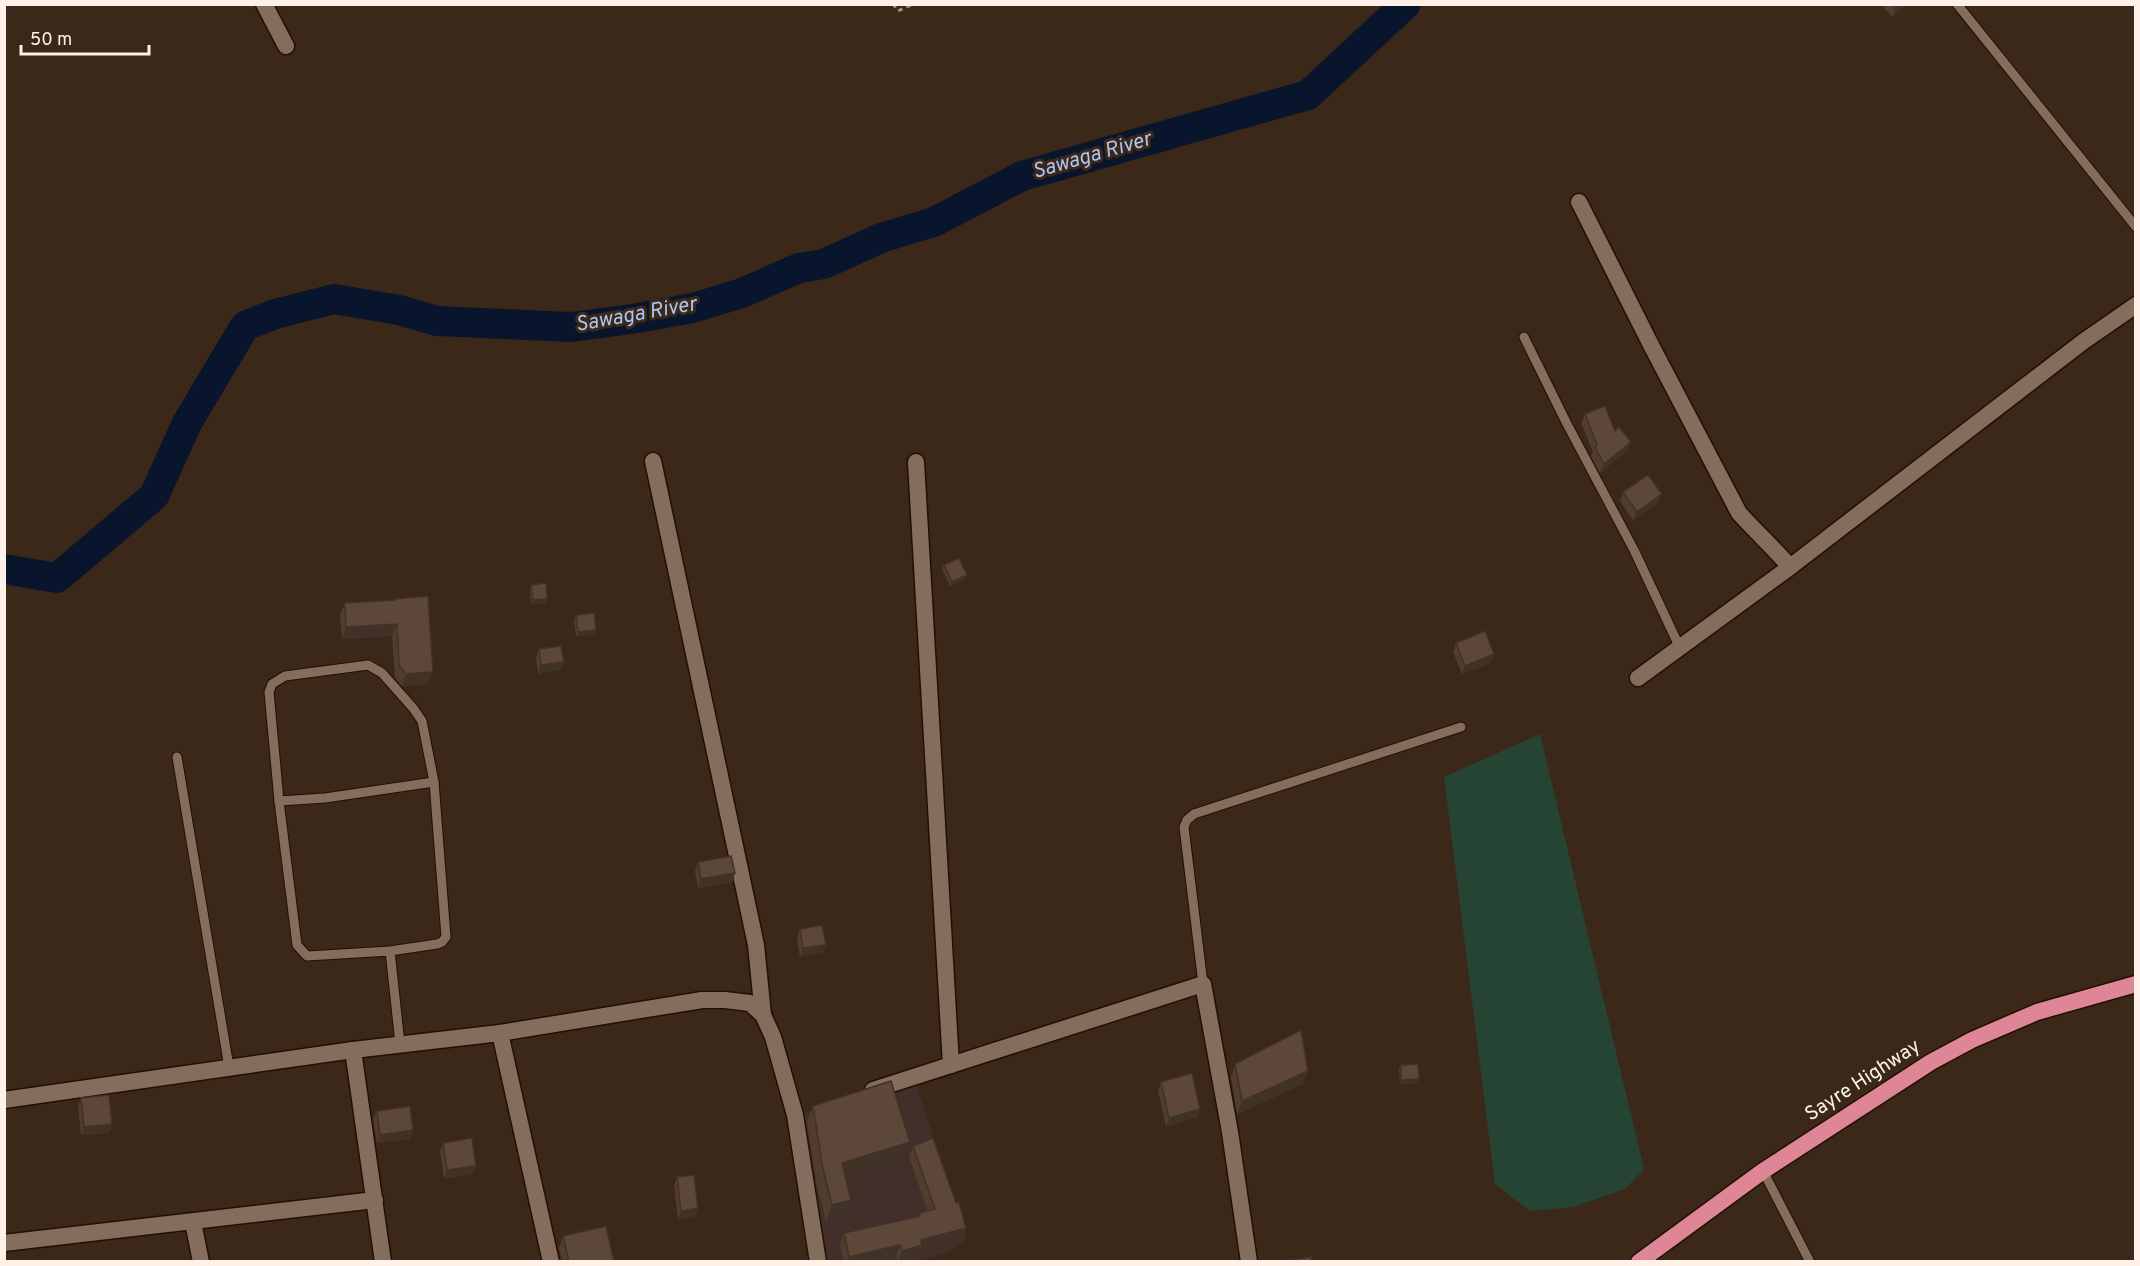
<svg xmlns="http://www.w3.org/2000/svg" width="2140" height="1266" viewBox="0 0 2140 1266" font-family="Overpass,sans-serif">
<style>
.commercial{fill:#422f2a}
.green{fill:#264434}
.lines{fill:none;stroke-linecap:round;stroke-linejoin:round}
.river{stroke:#09152c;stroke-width:30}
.service-casing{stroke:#221003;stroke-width:11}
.minor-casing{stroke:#221003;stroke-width:19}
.trunk-casing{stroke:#221003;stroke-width:19}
.path{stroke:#a09084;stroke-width:3;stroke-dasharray:4.5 4.5;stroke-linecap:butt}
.service{stroke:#846d5d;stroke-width:9}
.minor{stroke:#846d5d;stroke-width:16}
.trunk{stroke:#de8696;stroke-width:16}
.wall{fill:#503d30}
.shaded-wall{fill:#413227}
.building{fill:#5d4738;stroke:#413227;stroke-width:1.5}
.labels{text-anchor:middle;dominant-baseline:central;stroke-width:6;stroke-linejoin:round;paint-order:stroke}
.street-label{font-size:20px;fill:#fff1e8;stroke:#3b2819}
.water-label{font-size:21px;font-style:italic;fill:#aac7f9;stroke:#3b2819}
</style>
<rect width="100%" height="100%" fill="#3b2819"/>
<!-- commercial -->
<path class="commercial" d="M 915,1081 L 967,1240 L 943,1254 L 919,1261 L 824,1261 L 796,1115 Z"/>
<!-- green -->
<path class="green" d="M 1540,734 L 1644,1169 L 1625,1189 L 1573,1207 L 1530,1211 L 1495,1184 L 1444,777 Z"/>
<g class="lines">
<!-- river -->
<path class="river" d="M 4,569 L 57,578 L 154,496 L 187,423 L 245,326 L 275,314 L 334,299 L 399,310 L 437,321 L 571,327 L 632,319 L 693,308 L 742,293 L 799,268 L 824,264 L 881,238 L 934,222 L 1022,176 L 1308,95 L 1406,4"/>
<!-- service casing -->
<g class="service-casing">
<g id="service">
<path d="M 1957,4 L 2136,227"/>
<path d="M 1524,337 L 1567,424 L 1634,550 L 1680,648"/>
<path d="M 177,757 L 229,1067"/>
<path d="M 279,801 L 325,798 L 434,782"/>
<path d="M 390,951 L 437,944 L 442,942 L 446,937 L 434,782 L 422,721 L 413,708 L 382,673 L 368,665 L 285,676 L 272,684 L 269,692 L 279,801 L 297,945 L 307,956 L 390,951 L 400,1044"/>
<path d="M 1203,984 L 1184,827 L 1187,820 L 1194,814 L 1461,727"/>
<path d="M 1763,1171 L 1810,1262"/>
</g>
</g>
<!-- minor casing -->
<g class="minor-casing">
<g id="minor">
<path d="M 264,4 L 286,46"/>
<path d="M 1579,202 L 1652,347 L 1739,513 C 1756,532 1774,548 1790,567"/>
<path d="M 653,461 L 756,945 L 763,1015"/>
<path d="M 916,462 L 951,1065"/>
<path d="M 1638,678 L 1790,567 L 2084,341 L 2136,305"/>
<path d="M 500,1033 L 551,1262"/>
<path d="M 353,1050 L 383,1262"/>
<path d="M 873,1090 L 1203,984 L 1230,1132 L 1249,1262"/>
<path d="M 4,1100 L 353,1050 L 500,1033 L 702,1000 L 725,1000 L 750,1003 L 763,1015 L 773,1037 L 795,1115 L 818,1262"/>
<path d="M 193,1222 L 201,1262"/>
<path d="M 4,1243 L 375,1200"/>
</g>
</g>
<!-- trunk casing -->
<g class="trunk-casing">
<path id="trunk" d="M 1639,1262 L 1763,1171 L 1931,1062 L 1972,1040 L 2037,1012 L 2136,984"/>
</g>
<!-- path -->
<path class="path" d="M 893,4 L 898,11 L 913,4"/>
<!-- service -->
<use href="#service" class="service"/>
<!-- minor -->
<use href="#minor" class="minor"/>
<!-- trunk -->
<use href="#trunk" class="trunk"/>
</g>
<!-- wall -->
<g class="wall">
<path d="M 1881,4 L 1907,4 L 1892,17 Z"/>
<path d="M 1585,414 L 1615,431 L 1631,442 L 1628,450 L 1600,473 L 1591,456 L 1593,452 L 1581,423 Z"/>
<path d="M 1623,492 L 1658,503 L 1633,520 L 1620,501 Z"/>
<path d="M 944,565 L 965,579 L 950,586 L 942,569 Z"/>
<path d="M 531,585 L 546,603 L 531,604 L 530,589 Z"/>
<path d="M 395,599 L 428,684 L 402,686 L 395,678 L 392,636 L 342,639 L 340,615 L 345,603 L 394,601 Z"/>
<path d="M 576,615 L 594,634 L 576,637 L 574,620 Z"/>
<path d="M 1456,643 L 1491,663 L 1462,674 L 1453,652 Z"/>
<path d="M 539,649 L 560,670 L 538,674 L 536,658 Z"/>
<path d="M 698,862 L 735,873 L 732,882 L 698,888 L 695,871 Z"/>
<path d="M 800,929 L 826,945 L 823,953 L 800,957 L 797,938 Z"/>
<path d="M 1235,1064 L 1303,1084 L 1237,1114 L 1231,1077 Z"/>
<path d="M 1401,1065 L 1417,1083 L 1400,1084 L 1399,1069 Z"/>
<path d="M 1161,1082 L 1200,1109 L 1197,1117 L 1166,1127 L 1158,1091 Z"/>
<path d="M 81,1098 L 112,1124 L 109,1133 L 81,1135 L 78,1107 Z"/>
<path d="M 813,1106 L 904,1158 L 845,1176 L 851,1200 L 845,1216 L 826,1221 L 817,1185 L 807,1122 Z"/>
<path d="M 377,1111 L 410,1139 L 377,1143 L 373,1119 Z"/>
<path d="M 443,1143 L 476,1166 L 473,1174 L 444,1179 L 440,1151 Z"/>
<path d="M 913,1146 L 956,1203 L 966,1228 L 962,1239 L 921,1250 L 918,1256 L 898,1262 L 896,1256 L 873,1262 L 844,1262 L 840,1244 L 844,1233 L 918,1216 L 919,1213 L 928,1211 L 909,1157 Z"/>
<path d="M 677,1177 L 695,1217 L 678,1219 L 674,1186 Z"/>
<path d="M 563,1236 L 614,1262 L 562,1262 L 559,1248 Z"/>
</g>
<!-- shaded-wall -->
<g class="shaded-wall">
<path d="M 1900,4 L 1907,4 L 1892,17 L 1895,8 Z"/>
<path d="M 1631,442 L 1628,450 L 1600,473 L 1604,464 Z"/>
<path d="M 1662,494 L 1658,503 L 1633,520 L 1637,512 Z"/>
<path d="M 967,575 L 965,579 L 950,586 L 952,582 Z"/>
<path d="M 547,599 L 546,603 L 531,604 L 533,600 Z"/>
<path d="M 397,624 L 392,636 L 342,639 L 346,627 Z"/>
<path d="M 596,630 L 594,634 L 576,637 L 578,632 Z"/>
<path d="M 1494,654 L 1491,663 L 1462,674 L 1465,666 Z"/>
<path d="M 564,662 L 560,670 L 538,674 L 541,665 Z"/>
<path d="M 433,672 L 428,684 L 402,686 L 406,674 Z"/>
<path d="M 735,873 L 732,882 L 698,888 L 701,879 Z"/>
<path d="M 826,945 L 823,953 L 800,957 L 803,948 Z"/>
<path d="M 1308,1071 L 1303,1084 L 1237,1114 L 1242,1101 Z"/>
<path d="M 1419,1079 L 1417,1083 L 1400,1084 L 1401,1080 Z"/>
<path d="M 1200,1109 L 1197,1117 L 1166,1127 L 1169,1118 Z"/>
<path d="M 112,1124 L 109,1133 L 81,1135 L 84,1127 Z"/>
<path d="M 413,1130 L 410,1139 L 377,1143 L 380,1135 Z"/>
<path d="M 910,1142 L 904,1158 L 836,1179 L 842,1163 Z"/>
<path d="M 476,1166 L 473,1174 L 444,1179 L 447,1170 Z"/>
<path d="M 851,1200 L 845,1216 L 826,1221 L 832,1205 Z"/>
<path d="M 698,1208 L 695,1217 L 678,1219 L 681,1211 Z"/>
<path d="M 966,1228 L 962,1239 L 921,1250 L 918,1256 L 898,1262 L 902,1251 L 921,1240 Z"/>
<path d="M 900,1245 L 896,1256 L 873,1262 L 848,1262 L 849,1257 Z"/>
</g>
<!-- building -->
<g class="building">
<path d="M 1892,4 L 1900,4 L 1895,8 Z"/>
<path d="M 1605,406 L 1615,431 L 1619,427 L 1631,442 L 1604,464 L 1595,447 L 1597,445 L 1585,414 Z"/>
<path d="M 1648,475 L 1662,494 L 1637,512 L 1623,492 Z"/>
<path d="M 959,558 L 967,575 L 952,582 L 944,565 Z"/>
<path d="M 546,583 L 547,599 L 533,600 L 531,585 Z"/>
<path d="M 428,596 L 433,672 L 406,674 L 399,666 L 397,624 L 346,627 L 345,603 L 395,600 L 395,599 Z"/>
<path d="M 594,613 L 596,630 L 578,632 L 576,615 Z"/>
<path d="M 1485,631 L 1494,654 L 1465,666 L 1456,643 Z"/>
<path d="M 561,646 L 564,662 L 541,665 L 539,649 Z"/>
<path d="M 731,856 L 735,873 L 701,879 L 698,862 Z"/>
<path d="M 822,925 L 826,945 L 803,948 L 800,929 Z"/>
<path d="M 1301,1030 L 1308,1071 L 1242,1101 L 1235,1064 Z"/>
<path d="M 1418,1064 L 1419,1079 L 1401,1080 L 1401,1065 Z"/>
<path d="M 1192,1073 L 1200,1109 L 1169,1118 L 1161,1082 Z"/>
<path d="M 891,1081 L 910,1142 L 842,1163 L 851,1200 L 832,1205 L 823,1169 L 813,1106 Z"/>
<path d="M 109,1095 L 112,1124 L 84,1127 L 81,1098 Z"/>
<path d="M 410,1106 L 413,1130 L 380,1135 L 377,1111 Z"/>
<path d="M 472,1138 L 476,1166 L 447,1170 L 443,1143 Z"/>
<path d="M 933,1138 L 956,1203 L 959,1202 L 966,1228 L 921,1240 L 922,1245 L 902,1251 L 900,1245 L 849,1257 L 844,1233 L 920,1216 L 919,1213 L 935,1209 L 913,1146 Z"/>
<path d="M 694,1175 L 698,1208 L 681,1211 L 677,1177 Z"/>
<path d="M 606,1226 L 614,1262 L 569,1262 L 563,1236 Z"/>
<path d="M 1311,1257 L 1311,1262 L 1276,1262 Z"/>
</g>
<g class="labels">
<!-- street labels -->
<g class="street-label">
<text transform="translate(1863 1081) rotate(-33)">Sayre Highway</text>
</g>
<!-- water labels -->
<g class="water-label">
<text transform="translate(1092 156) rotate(-16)">Sawaga River</text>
<text transform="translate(636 315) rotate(-10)">Sawaga River</text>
</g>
</g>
<!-- border -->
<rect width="2140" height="1266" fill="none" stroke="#fff1e8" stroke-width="12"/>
<!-- scale -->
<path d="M21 45v9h128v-9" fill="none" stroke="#fff1e8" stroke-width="3"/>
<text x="30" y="45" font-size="18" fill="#fff1e8" stroke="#3b2819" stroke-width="4.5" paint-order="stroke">50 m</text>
</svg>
